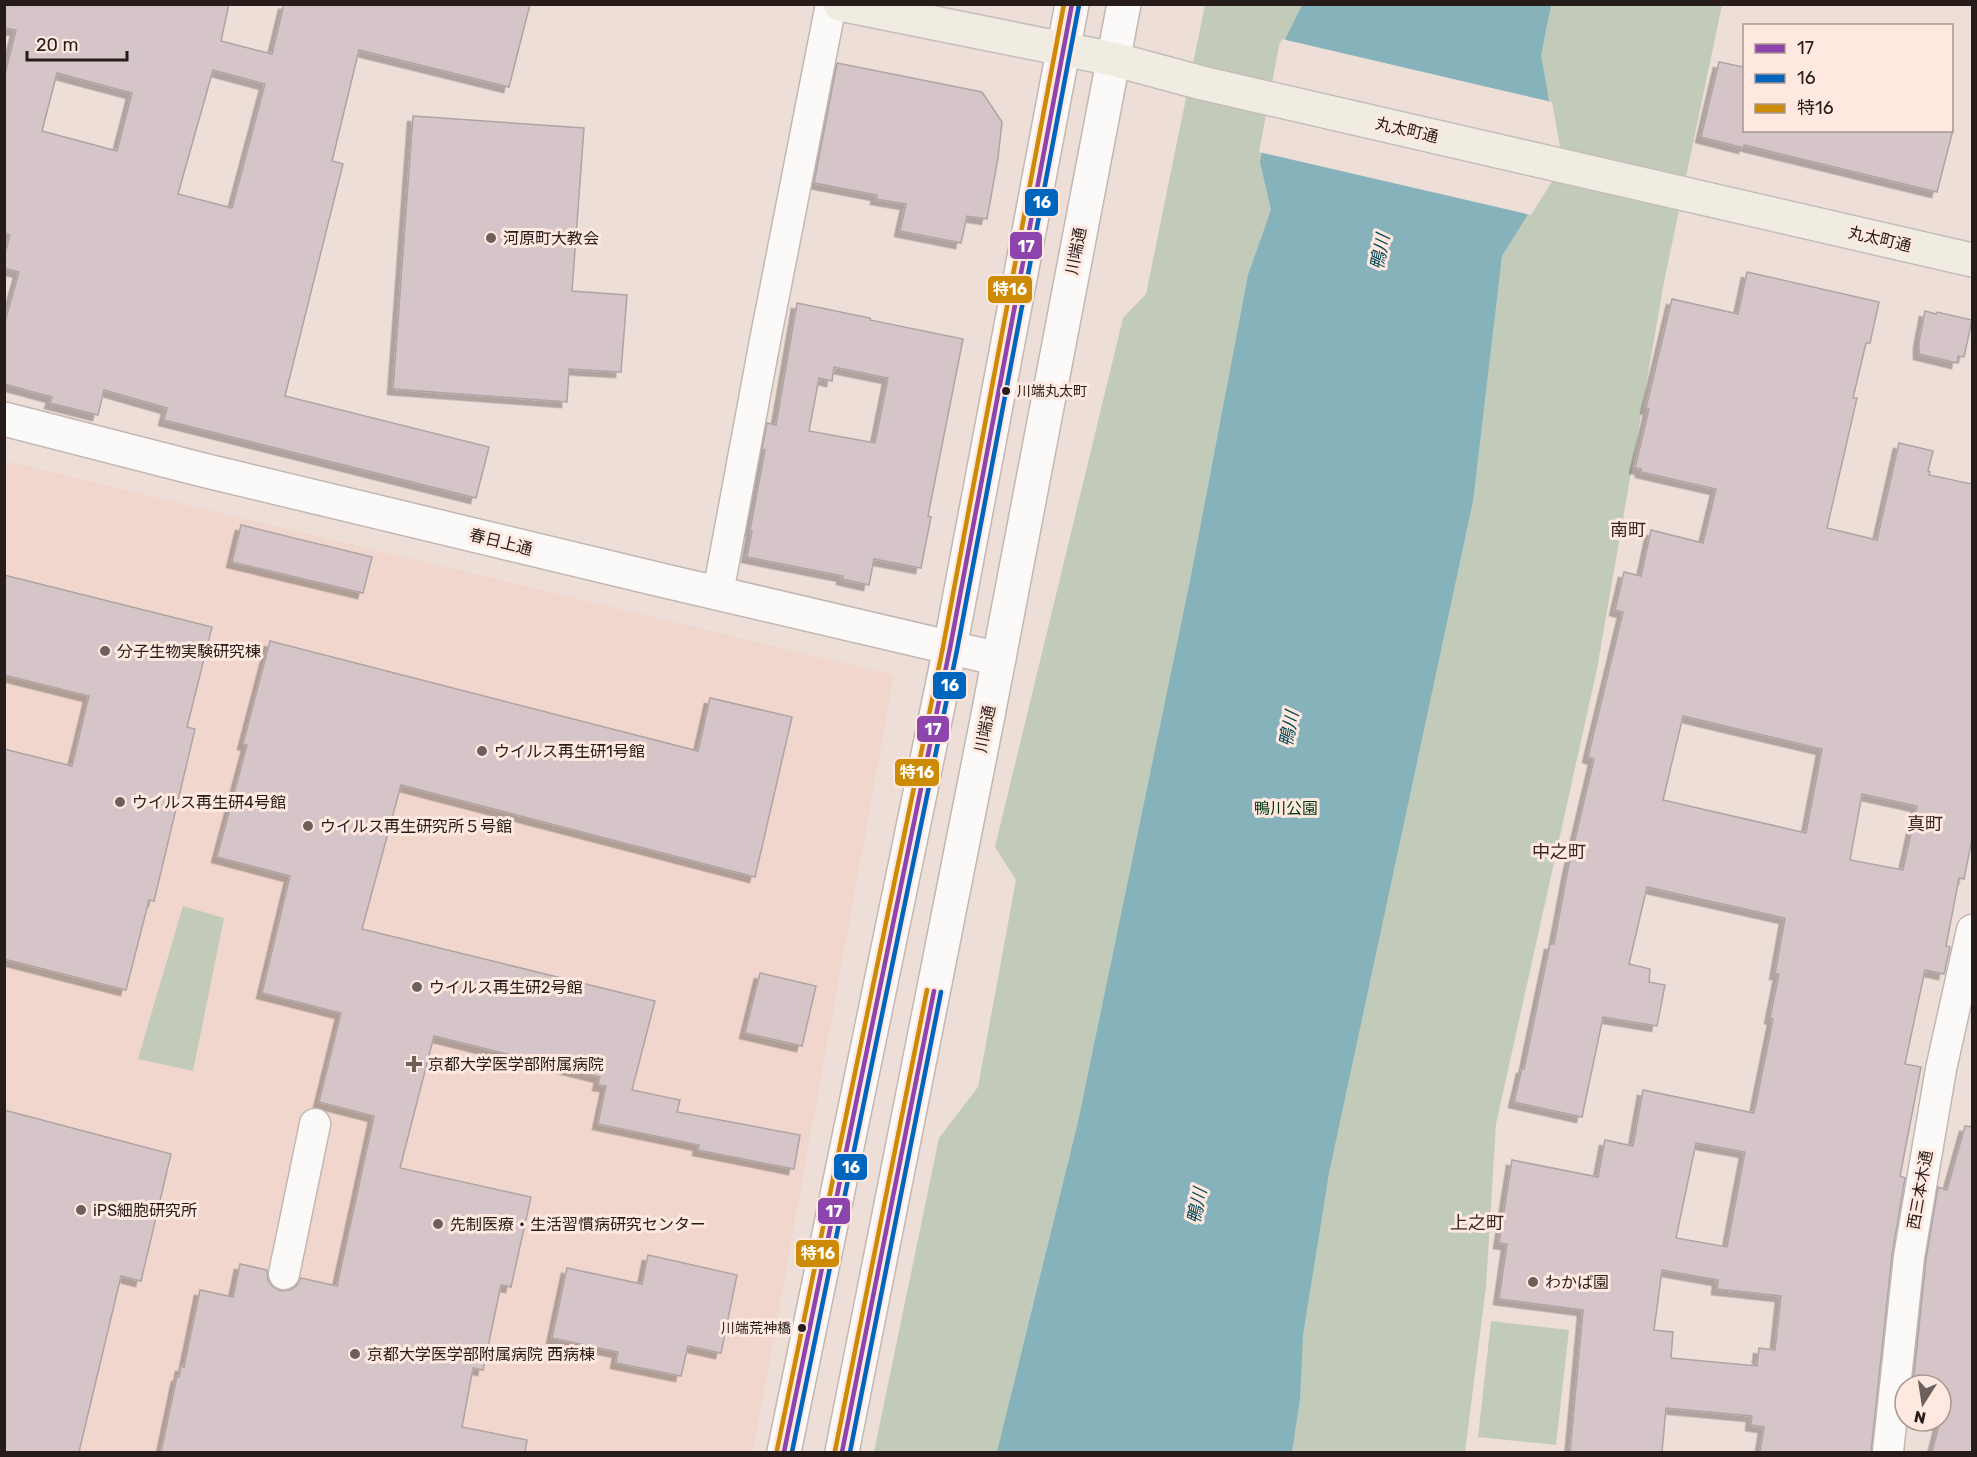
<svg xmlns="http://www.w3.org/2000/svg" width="1977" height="1457" viewBox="0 0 1977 1457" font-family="Rubik,'Noto Sans JP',sans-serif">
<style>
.built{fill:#f0d6cc}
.green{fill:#c2cbba}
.water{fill:#86b3bb}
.pier{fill:#edded8}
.building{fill:#d5c5c9;stroke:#aea4a4;stroke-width:1.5;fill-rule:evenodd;filter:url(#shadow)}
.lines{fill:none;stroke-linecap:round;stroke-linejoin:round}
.street-casing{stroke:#c3b7b3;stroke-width:33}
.secondary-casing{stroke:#c3b7b3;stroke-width:36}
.primary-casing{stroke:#c5bdba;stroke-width:36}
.street{stroke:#fcfaf9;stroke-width:30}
.secondary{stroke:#fcfaf9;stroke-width:33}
.primary{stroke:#f1ece2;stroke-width:33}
.bus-1-casing{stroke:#fee8e0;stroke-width:9}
.bus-2-casing{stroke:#fee8e0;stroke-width:9}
.bus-3-casing{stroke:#fee8e0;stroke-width:9}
.bus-1{stroke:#8e44ad;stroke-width:4.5}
.bus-2{stroke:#0065bd;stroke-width:4.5}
.bus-3{stroke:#cd8a05;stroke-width:4.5}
.poi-dot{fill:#6c605c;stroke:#fee8e0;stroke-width:2}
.bus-dot{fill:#261c19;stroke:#fee8e0;stroke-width:2}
.labels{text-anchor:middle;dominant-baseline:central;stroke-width:6;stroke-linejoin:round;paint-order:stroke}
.bus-label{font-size:14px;fill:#261c19;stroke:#fee8e0;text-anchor:start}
.street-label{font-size:16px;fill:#261c19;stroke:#fee8e0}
.poi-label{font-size:16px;fill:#261c19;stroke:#fee8e0;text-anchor:start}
.park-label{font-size:16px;fill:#013611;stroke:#fee8e0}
.water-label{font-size:18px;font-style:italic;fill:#054954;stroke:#fee8e0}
.neighbourhood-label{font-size:18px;fill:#3a261f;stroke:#fee8e0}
.line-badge{stroke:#fee8e0;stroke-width:2}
.badge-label{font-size:16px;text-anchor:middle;font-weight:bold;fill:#fff}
</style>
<defs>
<filter id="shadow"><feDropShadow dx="-5.5" dy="5.5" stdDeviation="0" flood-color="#0004"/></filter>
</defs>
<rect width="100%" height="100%" fill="#edded8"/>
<!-- built -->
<path class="built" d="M 5,461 L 894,675 L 753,1452 L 5,1452 Z"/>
<!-- green -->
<g class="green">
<path d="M 1205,5 L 1722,5 L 1664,282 L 1597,669 L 1496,1124 L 1486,1287 L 1465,1452 L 874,1452 L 939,1138 L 978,1087 L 1016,880 L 995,847 L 1123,318 L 1146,294 Z"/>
<path d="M 183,906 L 224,918 L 193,1071 L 138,1059 Z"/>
<path d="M 1491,1321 L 1569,1330 L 1556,1445 L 1478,1437 Z"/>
</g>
<!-- water -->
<path class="water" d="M 1302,5 L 1551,5 L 1541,55 L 1560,163 L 1502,256 L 1473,501 L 1329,1173 L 1303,1335 L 1300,1399 L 1292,1452 L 997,1452 L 1078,1122 L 1191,576 L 1248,275 L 1271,210 L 1260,162 L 1282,46 Z"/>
<!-- pier -->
<path class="pier" d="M 1282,39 L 1552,102 L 1563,164 L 1531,215 L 1259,152 L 1279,46 Z"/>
<!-- building -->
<g class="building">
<path d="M 4,4 L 229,4 L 221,41 L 272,54 L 284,4 L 530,4 L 509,87 L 359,50 L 332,161 L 343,164 L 285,396 L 489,447 L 476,498 L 164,420 L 167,408 L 104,390 L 98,415 L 50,403 L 52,397 L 4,384 L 4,325 L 19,272 L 4,268 L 4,257 L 10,235 L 4,233 L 4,78 L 16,30 L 4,28 ZM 213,70 L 265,84 L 232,208 L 178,194 ZM 57,73 L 132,93 L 117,151 L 42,131 Z"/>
<path d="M 1719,62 L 1744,67 L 1744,130 L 1953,130 L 1937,192 L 1744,145 L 1744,148 L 1701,137 Z"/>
<path d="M 837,63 L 982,92 L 1002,122 L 998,158 L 987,219 L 967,216 L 961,243 L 900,231 L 906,204 L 876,199 L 877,195 L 814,183 Z"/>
<path d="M 413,116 L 584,128 L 572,291 L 627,295 L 621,372 L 569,369 L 567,402 L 393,389 Z"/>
<path d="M 1747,272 L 1879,302 L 1870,343 L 1866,343 L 1853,398 L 1857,398 L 1827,528 L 1877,540 L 1899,443 L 1933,451 L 1928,471 L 1930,472 L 1929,475 L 1972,484 L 1972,839 L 1964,879 L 1959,878 L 1946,946 L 1950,947 L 1944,974 L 1925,970 L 1905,1064 L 1921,1067 L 1900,1176 L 1905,1178 L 1892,1255 L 1871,1452 L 1760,1452 L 1764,1427 L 1751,1425 L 1752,1416 L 1666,1408 L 1662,1452 L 1570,1452 L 1583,1310 L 1499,1299 L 1507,1244 L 1499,1243 L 1512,1160 L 1598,1177 L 1605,1140 L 1633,1146 L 1643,1090 L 1754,1113 L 1773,1019 L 1770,1018 L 1779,974 L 1775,974 L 1785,918 L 1647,887 L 1629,964 L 1650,969 L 1649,982 L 1665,985 L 1657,1026 L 1603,1017 L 1582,1117 L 1514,1102 L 1522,1068 L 1524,1069 L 1550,944 L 1554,944 L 1568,869 L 1594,759 L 1588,757 L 1623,612 L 1615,610 L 1624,572 L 1641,576 L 1651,530 L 1703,543 L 1716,489 L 1641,472 L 1641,469 L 1635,468 L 1649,409 L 1646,408 L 1672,299 L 1738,314 ZM 1683,716 L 1822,749 L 1806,833 L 1663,800 ZM 1862,794 L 1917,806 L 1903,870 L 1850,860 ZM 1696,1143 L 1745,1152 L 1727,1247 L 1676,1238 ZM 1662,1270 L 1718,1280 L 1717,1289 L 1781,1296 L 1775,1350 L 1759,1348 L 1757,1366 L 1671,1358 L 1673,1332 L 1654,1330 Z"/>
<path d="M 797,303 L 870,318 L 870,320 L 963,339 L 928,516 L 931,517 L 921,568 L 874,559 L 869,585 L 842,579 L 843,576 L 747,557 L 752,531 L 750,530 L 765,450 L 762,449 L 767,423 L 776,425 ZM 834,367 L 888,378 L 875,443 L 809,431 L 819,378 L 832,381 Z"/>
<path d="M 1925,311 L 1936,314 L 1937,312 L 1972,320 L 1964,357 L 1958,356 L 1957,363 L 1919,354 L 1919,342 Z"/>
<path d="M 241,525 L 372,557 L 363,593 L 232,562 Z"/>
<path d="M 4,575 L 212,627 L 187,727 L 195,729 L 154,901 L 149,900 L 126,990 L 4,959 L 4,749 L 72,766 L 89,696 L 4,675 Z"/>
<path d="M 270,641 L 698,751 L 710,698 L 792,717 L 755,877 L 401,785 L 362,929 L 655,1001 L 632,1090 L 680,1100 L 677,1112 L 800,1135 L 794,1169 L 698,1150 L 699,1145 L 598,1124 L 606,1086 L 598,1085 L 600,1077 L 434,1036 L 400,1168 L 531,1197 L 511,1287 L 501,1285 L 483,1370 L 473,1368 L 462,1427 L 527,1440 L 525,1452 L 161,1452 L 177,1376 L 179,1377 L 181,1366 L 184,1367 L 200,1290 L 233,1297 L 240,1264 L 267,1270 L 268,1280 L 272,1286 L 280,1291 L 290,1290 L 296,1286 L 301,1278 L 337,1286 L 374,1116 L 319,1102 L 341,1013 L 262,993 L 290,876 L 217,857 L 247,745 L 243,744 Z"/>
<path d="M 760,973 L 816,986 L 802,1046 L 745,1033 Z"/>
<path d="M 4,1110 L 171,1154 L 141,1281 L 121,1276 L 79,1452 L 4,1452 Z"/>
<path d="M 1965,1126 L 1972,1127 L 1972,1452 L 1932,1452 L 1939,1425 L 1927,1421 L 1941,1421 L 1941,1385 L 1913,1385 L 1926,1259 L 1938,1187 L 1947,1190 Z"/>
<path d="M 648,1255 L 737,1275 L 721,1353 L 688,1346 L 681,1376 L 616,1363 L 618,1352 L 552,1338 L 567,1268 L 642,1284 Z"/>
</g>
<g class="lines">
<!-- street casing -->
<g class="street-casing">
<g id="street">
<path d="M 718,593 L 764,346 L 831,4"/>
<path d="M 284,1274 L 315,1124"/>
<path d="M 1888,1452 L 1909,1257 L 1941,1069 L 1972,930"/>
</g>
</g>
<!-- secondary casing -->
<g class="secondary-casing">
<g id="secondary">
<path d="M 4,419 L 203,470 L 661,580 L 999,659"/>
<path d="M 784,1452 L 950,648 L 1072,4"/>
<path d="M 842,1452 L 989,710 L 1124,4"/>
</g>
</g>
<!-- primary casing -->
<g class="primary-casing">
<path id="primary" d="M 840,4 L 1113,59 L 1202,83 L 1972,260"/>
</g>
<!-- street -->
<use href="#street" class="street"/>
<!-- secondary -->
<use href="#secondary" class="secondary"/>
<!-- primary -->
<use href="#primary" class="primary"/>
<!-- bus-1 casing -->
<g class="bus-1-casing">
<g id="bus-1">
<path d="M 784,1452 L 950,648 L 1072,4"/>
<path d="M 842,1452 L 934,991"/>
</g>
</g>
<!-- bus-2 casing -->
<g class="bus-2-casing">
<g id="bus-2">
<path d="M 792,1452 L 957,650 L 1079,5"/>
<path d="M 850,1452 L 941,992"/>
</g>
</g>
<!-- bus-3 casing -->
<g class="bus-3-casing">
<g id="bus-3">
<path d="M 777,1450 L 943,647 L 1064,4"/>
<path d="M 835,1451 L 927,990"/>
</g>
</g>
<!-- bus-1 -->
<use href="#bus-1" class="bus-1"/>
<!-- bus-2 -->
<use href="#bus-2" class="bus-2"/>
<!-- bus-3 -->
<use href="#bus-3" class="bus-3"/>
</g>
<!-- markers -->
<g class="poi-dot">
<circle cx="491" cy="238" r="6"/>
<circle cx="105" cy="651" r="6"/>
<circle cx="482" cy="751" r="6"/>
<circle cx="120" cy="802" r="6"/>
<circle cx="308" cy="826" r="6"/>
<circle cx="417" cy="987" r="6"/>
<path d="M411 1055h6v6h6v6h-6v6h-6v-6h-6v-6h6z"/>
<circle cx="81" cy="1210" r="6"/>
<circle cx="438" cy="1224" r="6"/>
<circle cx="1533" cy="1282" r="6"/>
<circle cx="355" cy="1354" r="6"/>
</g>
<g class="bus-dot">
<circle cx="1006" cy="391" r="5"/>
<circle cx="802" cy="1328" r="5"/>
</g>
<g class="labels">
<!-- bus labels -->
<g class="bus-label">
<text x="1017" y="391">川端丸太町</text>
<text x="791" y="1328" text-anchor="end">川端荒神橋</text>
</g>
<!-- street labels -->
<g class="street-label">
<text transform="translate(1407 130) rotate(13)">丸太町通</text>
<text transform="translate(1880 239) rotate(13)">丸太町通</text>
<text transform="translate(1076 251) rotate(-79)">川端通</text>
<text transform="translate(501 542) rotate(14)">春日上通</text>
<text transform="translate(985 729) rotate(-79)">川端通</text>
<text transform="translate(1920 1190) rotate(-80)">西三本木通</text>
</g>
<!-- poi labels -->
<g class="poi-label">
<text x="503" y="238">河原町大教会</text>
<text x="117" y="651">分子生物実験研究棟</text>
<text x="494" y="751">ウイルス再生研1号館</text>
<text x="132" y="802">ウイルス再生研4号館</text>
<text x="320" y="826">ウイルス再生研究所５号館</text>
<text x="429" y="987">ウイルス再生研2号館</text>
<text x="428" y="1064">京都大学医学部附属病院</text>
<text x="93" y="1210">iPS細胞研究所</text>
<text x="450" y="1224">先制医療・生活習慣病研究センター</text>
<text x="1545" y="1282">わかば園</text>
<text x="367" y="1354">京都大学医学部附属病院 西病棟</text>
</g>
<!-- park labels -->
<g class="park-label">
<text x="1286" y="808">鴨川公園</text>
</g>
<!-- water labels -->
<g class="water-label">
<text transform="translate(1380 252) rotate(-79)">鴨川</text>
<text transform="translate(1289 729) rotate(-79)">鴨川</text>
<text transform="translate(1197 1206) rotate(-78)">鴨川</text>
</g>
<!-- neighbourhood labels -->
<g class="neighbourhood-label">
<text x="1628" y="530">南町</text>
<text x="1925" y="824">真町</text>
<text x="1559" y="852">中之町</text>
<text x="1477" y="1223">上之町</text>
</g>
</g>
<g class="line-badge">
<rect x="1024" y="188" width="35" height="29" rx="6" fill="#0065bd"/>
<rect x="1009" y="231" width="34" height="29" rx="6" fill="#8e44ad"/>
<rect x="987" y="275" width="46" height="29" rx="6" fill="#cd8a05"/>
<rect x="932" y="671" width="35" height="29" rx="6" fill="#0065bd"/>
<rect x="916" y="715" width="34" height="28" rx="6" fill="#8e44ad"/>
<rect x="894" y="758" width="46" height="29" rx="6" fill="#cd8a05"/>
<rect x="833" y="1153" width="35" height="28" rx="6" fill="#0065bd"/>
<rect x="817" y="1197" width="34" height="28" rx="6" fill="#8e44ad"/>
<rect x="795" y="1239" width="45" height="29" rx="6" fill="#cd8a05"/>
</g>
<g class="badge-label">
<text x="1042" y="208">16</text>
<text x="1026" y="252">17</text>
<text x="1010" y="295">特16</text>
<text x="950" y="691">16</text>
<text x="933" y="735">17</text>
<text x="917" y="778">特16</text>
<text x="851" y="1173">16</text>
<text x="834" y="1217">17</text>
<text x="818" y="1259">特16</text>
</g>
<!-- border -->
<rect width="1977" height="1457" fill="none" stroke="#261c19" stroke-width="12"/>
<!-- legend -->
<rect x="1743" y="24" width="210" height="108" fill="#fee8e0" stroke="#a89690" stroke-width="1.5"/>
<rect x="1755" y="44" width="30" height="9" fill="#8e44ad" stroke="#a89690" stroke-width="1.5"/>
<text x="1797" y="54" font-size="18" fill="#261c19">17</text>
<rect x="1755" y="74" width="30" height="9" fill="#0065bd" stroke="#a89690" stroke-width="1.5"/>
<text x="1797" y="84" font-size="18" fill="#261c19">16</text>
<rect x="1755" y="104" width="30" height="9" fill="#cd8a05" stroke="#a89690" stroke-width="1.5"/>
<text x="1797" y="114" font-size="18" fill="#261c19">特16</text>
<!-- north arrow -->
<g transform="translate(1923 1403) rotate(192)"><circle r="28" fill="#fee8e0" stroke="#a89690" stroke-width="1.5"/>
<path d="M0-4.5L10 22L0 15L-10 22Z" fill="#6c605c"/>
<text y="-9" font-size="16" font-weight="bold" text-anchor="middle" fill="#261c19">N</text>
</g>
<!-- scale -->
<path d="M27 51v9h100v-9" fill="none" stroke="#261c19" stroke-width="3"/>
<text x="36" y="51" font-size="18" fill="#261c19" stroke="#fee8e0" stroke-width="4.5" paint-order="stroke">20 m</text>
</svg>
